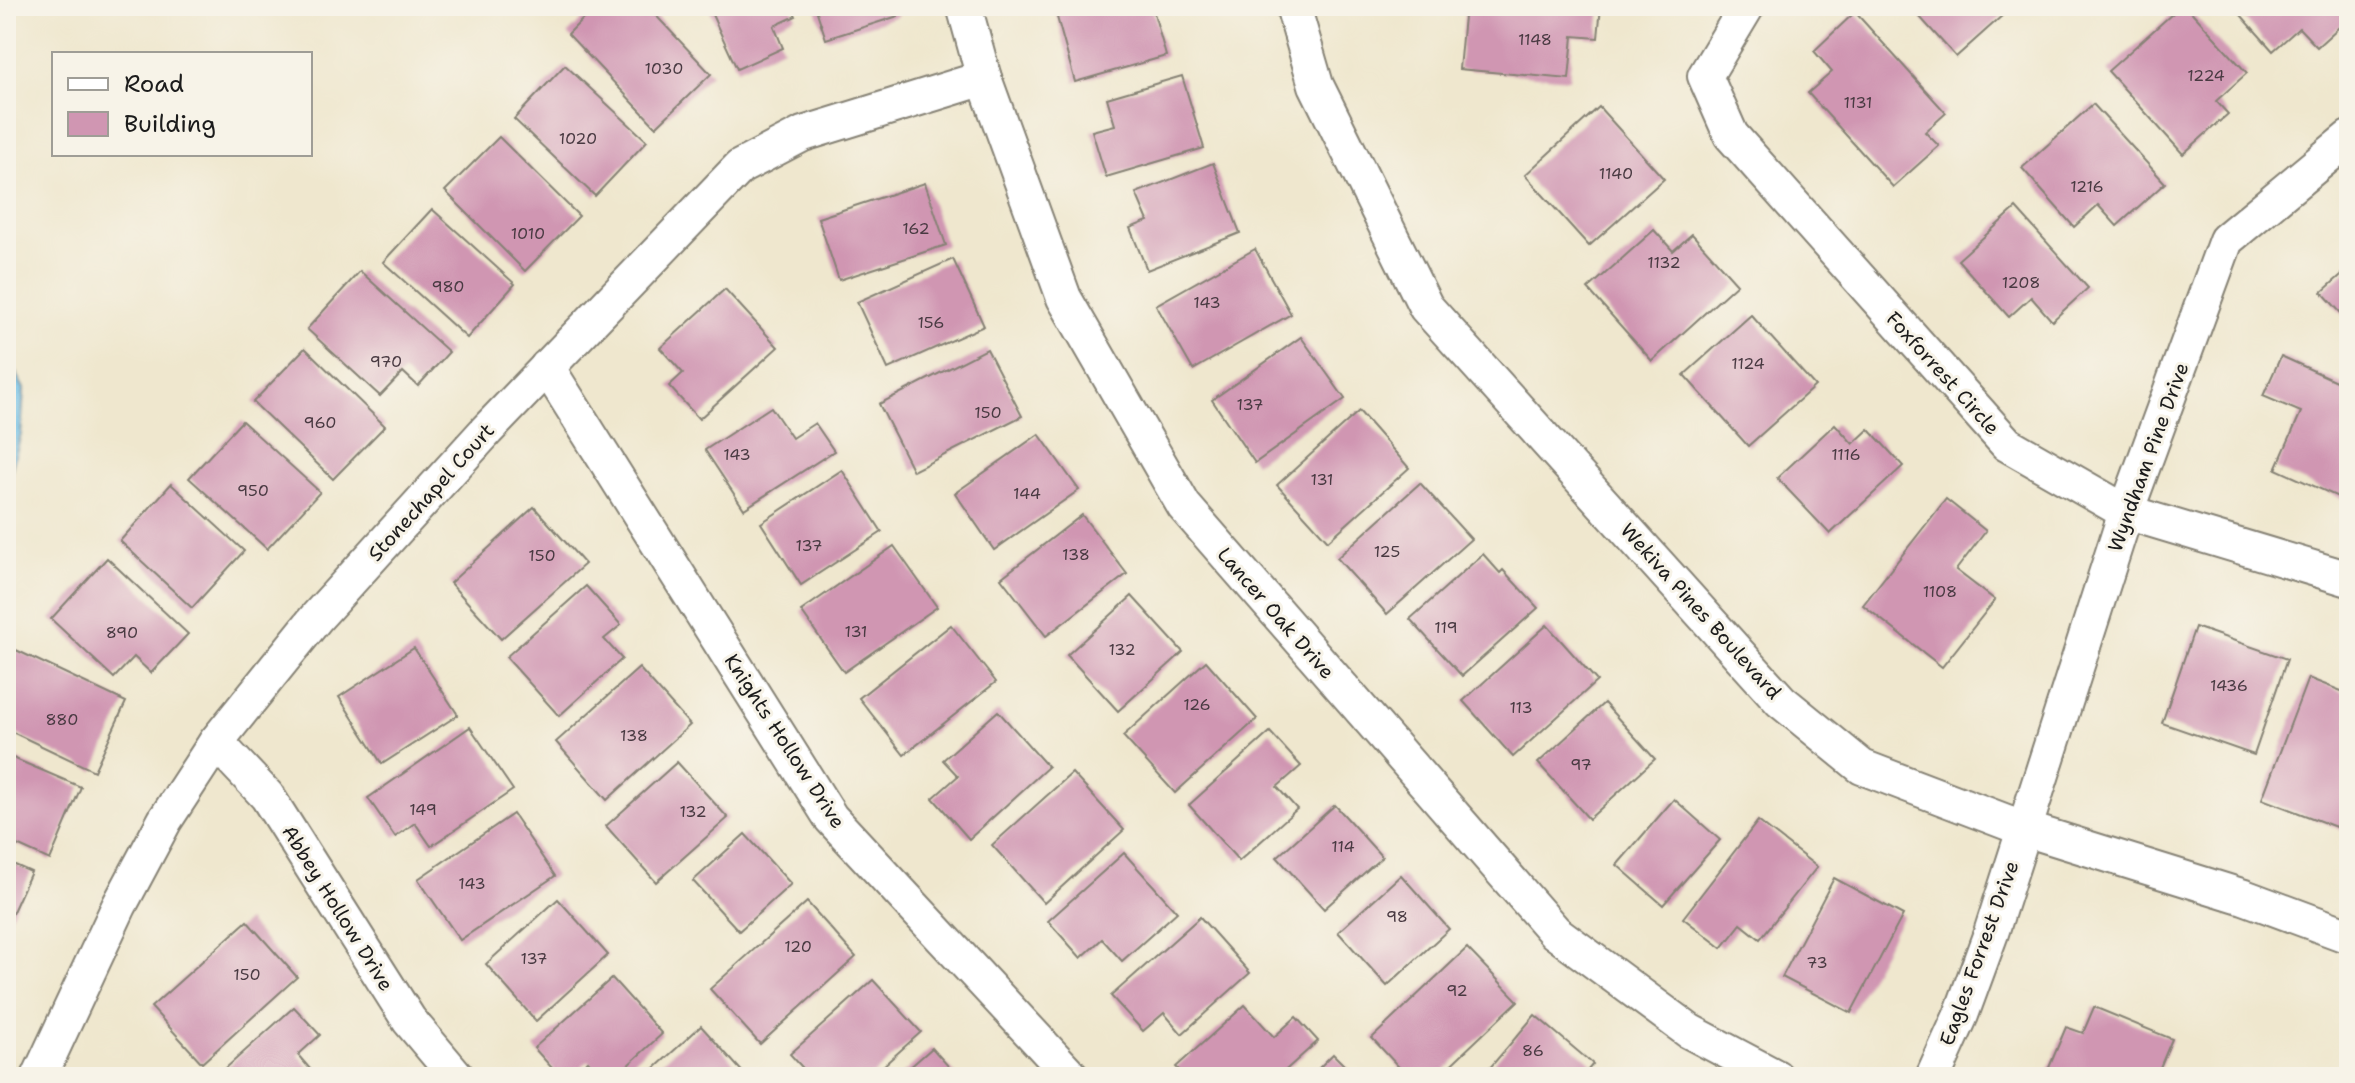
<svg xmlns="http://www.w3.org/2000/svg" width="2355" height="1083" viewBox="0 0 2355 1083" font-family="'Shantell Sans',sans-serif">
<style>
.water{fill:#6ec1ea;stroke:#456e83;stroke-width:2}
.building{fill:#d096b2}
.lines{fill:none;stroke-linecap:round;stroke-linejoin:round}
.minor-casing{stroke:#868275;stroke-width:38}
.minor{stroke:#fff;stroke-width:34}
.labels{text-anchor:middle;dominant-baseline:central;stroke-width:6;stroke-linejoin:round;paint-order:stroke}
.number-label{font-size:16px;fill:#493a42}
.street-label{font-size:20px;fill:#1c1c1c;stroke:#f7f3e8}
</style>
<rect width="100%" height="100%" fill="#f7f3e8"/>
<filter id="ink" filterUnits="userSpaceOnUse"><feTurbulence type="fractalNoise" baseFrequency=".0125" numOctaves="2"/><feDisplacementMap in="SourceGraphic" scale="16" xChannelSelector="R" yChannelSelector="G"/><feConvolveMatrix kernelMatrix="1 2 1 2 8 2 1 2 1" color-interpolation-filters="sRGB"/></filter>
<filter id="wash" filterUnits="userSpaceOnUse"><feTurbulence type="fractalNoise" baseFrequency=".006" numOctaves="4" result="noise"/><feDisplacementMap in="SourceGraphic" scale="32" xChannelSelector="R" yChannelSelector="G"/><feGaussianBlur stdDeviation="1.8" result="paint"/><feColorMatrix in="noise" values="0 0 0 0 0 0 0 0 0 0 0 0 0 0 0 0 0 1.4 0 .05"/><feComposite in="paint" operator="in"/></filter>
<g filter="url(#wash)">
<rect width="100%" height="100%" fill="#efe7ce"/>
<!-- water -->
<path class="water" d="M 6,354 L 24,389 L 21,434 L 6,489 Z"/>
<g id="blocks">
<!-- building -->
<g class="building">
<path d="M 615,6 L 647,6 L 711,74 L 656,127 L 568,34 L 595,7 L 604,17 Z"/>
<path d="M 708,6 L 791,6 L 796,16 L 774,26 L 783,48 L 737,69 Z"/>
<path d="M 815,6 L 895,6 L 898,16 L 826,39 Z"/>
<path d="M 1069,6 L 1152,6 L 1166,56 L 1075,82 L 1055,10 Z"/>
<path d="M 1465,6 L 1601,6 L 1598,38 L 1573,36 L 1569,79 L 1459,69 Z"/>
<path d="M 1910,6 L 2013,6 L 1956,57 Z"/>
<path d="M 2181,6 L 2186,6 L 2247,73 L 2216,101 L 2228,114 L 2183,154 L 2108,71 Z"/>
<path d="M 2233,6 L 2349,6 L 2349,18 L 2317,47 L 2299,28 L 2273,51 Z"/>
<path d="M 1855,12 L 1946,113 L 1925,132 L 1939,146 L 1893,187 L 1808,93 L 1832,72 L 1814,51 Z"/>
<path d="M 565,65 L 647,141 L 595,196 L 514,119 Z"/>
<path d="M 1182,76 L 1204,148 L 1106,177 L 1092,131 L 1115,125 L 1107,98 Z"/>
<path d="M 2093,104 L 2165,183 L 2117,226 L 2098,205 L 2074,227 L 2022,168 Z"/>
<path d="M 1599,107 L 1664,179 L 1589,246 L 1525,175 Z"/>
<path d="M 499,137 L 579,216 L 525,271 L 445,191 Z"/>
<path d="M 1213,163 L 1240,233 L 1147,270 L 1130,228 L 1148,221 L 1136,193 Z"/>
<path d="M 925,183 L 946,245 L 839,280 L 818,218 Z"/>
<path d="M 2016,208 L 2088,288 L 2052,321 L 2031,297 L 2009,317 L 1958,260 Z"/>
<path d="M 432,209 L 515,284 L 467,338 L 383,262 Z"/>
<path d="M 1654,230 L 1673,251 L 1692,234 L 1737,284 L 1652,361 L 1588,289 Z"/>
<path d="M 1255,249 L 1291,314 L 1193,370 L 1156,305 Z"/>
<path d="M 953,259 L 984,326 L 888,369 L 857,302 Z"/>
<path d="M 2349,268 L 2349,322 L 2322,292 Z"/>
<path d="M 360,271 L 449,352 L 418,386 L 403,372 L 380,396 L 307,329 Z"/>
<path d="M 725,289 L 778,347 L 699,419 L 669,386 L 683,373 L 660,348 Z"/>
<path d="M 1751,315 L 1815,386 L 1748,446 L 1684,375 Z"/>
<path d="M 1301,337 L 1345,399 L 1255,463 L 1212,400 Z"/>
<path d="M 305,348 L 385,426 L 333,479 L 253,402 Z"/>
<path d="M 987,349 L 1022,416 L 913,471 L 879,404 Z"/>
<path d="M 2281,356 L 2349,387 L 2349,502 L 2276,469 L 2301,412 L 2263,396 Z"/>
<path d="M 771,407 L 792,438 L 815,423 L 834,451 L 744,509 L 705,450 Z"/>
<path d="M 1359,411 L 1409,468 L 1328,541 L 1277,485 Z"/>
<path d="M 242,421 L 320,492 L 267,549 L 189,478 Z"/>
<path d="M 1835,424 L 1853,444 L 1869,429 L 1903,466 L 1830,534 L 1777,478 Z"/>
<path d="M 1039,434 L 1079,490 L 994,550 L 955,493 Z"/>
<path d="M 842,470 L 882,532 L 801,585 L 761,523 Z"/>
<path d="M 1420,483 L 1471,539 L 1387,614 L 1337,558 Z"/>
<path d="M 171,484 L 244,551 L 192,608 L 120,541 Z"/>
<path d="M 1946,499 L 1986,531 L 1956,570 L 1995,600 L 1942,667 L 1863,605 Z"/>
<path d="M 534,507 L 585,564 L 501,639 L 450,583 Z"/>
<path d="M 1082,515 L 1127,574 L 1046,636 L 1001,578 Z"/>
<path d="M 894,546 L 937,607 L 844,672 L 801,611 Z"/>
<path d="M 1483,554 L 1500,573 L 1503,570 L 1538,608 L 1462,676 L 1410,619 Z"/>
<path d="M 107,558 L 188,634 L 151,673 L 134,657 L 114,678 L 51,619 Z"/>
<path d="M 586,586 L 621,625 L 604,639 L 622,659 L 559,716 L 506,657 Z"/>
<path d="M 1132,596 L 1183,652 L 1118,711 L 1067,655 Z"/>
<path d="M 951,625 L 996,682 L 904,755 L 859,698 Z"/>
<path d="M 1547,625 L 1597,681 L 1513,757 L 1463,701 Z"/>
<path d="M 2195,627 L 2287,659 L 2254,755 L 2162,723 Z"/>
<path d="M 414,648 L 458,715 L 382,764 L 339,697 Z"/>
<path d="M 16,650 L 126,702 L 94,771 L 6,729 L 6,664 L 9,665 Z"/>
<path d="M 1206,661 L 1257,719 L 1175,793 L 1123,736 Z"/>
<path d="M 639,668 L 690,725 L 607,800 L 556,742 Z"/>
<path d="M 2308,678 L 2349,694 L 2349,832 L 2262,799 Z"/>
<path d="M 1604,703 L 1655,759 L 1589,819 L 1538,763 Z"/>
<path d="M 998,711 L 1048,767 L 969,839 L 933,798 L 958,776 L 943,760 Z"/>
<path d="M 470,727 L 513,790 L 431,846 L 415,823 L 395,837 L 368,798 Z"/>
<path d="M 1270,732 L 1301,766 L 1277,787 L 1297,809 L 1239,861 L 1189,805 Z"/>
<path d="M 6,755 L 81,787 L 50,860 L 6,840 Z"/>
<path d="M 677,762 L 728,818 L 656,882 L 606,826 Z"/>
<path d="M 1072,773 L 1124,830 L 1044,903 L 992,845 Z"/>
<path d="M 1674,799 L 1720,840 L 1663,905 L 1617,865 Z"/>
<path d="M 1335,805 L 1382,857 L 1324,909 L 1277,857 Z"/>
<path d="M 513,814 L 555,876 L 460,940 L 418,879 Z"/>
<path d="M 1758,821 L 1817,867 L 1760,939 L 1741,924 L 1722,948 L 1683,918 Z"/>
<path d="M 745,834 L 791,884 L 739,931 L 693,881 Z"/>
<path d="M 1124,853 L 1177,912 L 1122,961 L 1102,939 L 1081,958 L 1048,921 Z"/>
<path d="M 6,861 L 31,872 L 6,927 Z"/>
<path d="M 1401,875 L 1449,929 L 1387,986 L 1338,932 Z"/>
<path d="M 1834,878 L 1903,915 L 1851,1013 L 1782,977 Z"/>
<path d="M 558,899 L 608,955 L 536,1021 L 486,964 Z"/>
<path d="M 807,902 L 856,957 L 760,1044 L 710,989 Z"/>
<path d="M 1200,917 L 1250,973 L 1182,1034 L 1164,1013 L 1143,1031 L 1111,996 Z"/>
<path d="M 247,921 L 297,977 L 202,1063 L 151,1007 Z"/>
<path d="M 1467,948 L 1518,1001 L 1438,1077 L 1408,1077 L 1372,1038 Z"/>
<path d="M 612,978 L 662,1034 L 615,1077 L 602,1077 L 588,1061 L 570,1077 L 560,1077 L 534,1048 Z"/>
<path d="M 873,980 L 921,1032 L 871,1077 L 811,1077 L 790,1054 Z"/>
<path d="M 1245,1005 L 1274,1037 L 1296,1017 L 1318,1041 L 1278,1077 L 1186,1077 L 1176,1067 Z"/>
<path d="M 294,1007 L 320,1035 L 298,1055 L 317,1077 L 216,1077 Z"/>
<path d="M 2094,1007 L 2172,1039 L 2156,1077 L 2064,1077 L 2048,1070 L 2066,1027 L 2083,1033 Z"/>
<path d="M 1535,1015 L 1593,1064 L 1582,1077 L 1482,1077 Z"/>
<path d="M 701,1026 L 747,1077 L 645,1077 Z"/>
<path d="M 932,1048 L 958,1077 L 899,1077 Z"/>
<path d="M 1333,1054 L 1356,1077 L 1310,1077 Z"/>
</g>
</g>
</g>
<g filter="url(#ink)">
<use href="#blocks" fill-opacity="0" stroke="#868275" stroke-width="2"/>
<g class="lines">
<!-- minor casing -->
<g class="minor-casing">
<g id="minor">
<path d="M 964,6 L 984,78 L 1064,298 L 1184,506 L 1555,932 L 1689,1031 L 1776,1077"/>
<path d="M 1293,6 L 1316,85 L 1426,307 L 1781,701 L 1862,767 L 2022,828 L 2244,897 L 2349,936"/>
<path d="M 1747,6 L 1705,76 L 1731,135 L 2007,444 L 2126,512 L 2349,579"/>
<path d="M 547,367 L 831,818 L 1072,1077"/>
<path d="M 216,742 L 267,796 L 409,1020 L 457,1077"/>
<path d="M 39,1077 L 119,906 L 165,820 L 216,742 L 316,618 L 487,430 L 740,167 L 803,134 L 984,78"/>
<path d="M 1933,1077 L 1961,1015 L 1991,933 L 2126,512 L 2226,240 L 2349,138"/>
</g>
</g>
<!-- minor -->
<use href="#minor" class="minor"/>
</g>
</g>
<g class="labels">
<!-- number labels -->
<g class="number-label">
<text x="1535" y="39">1148</text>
<text x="664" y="68">1030</text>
<text x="2206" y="75">1224</text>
<text x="1858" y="102">1131</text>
<text x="578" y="138">1020</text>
<text x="1616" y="173">1140</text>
<text x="2087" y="186">1216</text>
<text x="916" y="228">162</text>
<text x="528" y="233">1010</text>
<text x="1664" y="262">1132</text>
<text x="2021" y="282">1208</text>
<text x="448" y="286">980</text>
<text x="1207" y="302">143</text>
<text x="931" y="322">156</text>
<text x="386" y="361">970</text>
<text x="1748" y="363">1124</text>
<text x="1250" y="404">137</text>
<text x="988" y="412">150</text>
<text x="320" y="422">960</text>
<text x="737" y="454">143</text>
<text x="1846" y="454">1116</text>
<text x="1322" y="479">131</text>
<text x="253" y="490">950</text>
<text x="1027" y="493">144</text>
<text x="809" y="545">137</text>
<text x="1387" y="551">125</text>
<text x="1076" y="554">138</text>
<text x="542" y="555">150</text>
<text x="1940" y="591">1108</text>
<text x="1446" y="627">119</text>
<text x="856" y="631">131</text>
<text x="122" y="632">890</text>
<text x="1122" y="649">132</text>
<text x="2229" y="685">1436</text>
<text x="1197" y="704">126</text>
<text x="1521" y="707">113</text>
<text x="62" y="719">880</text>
<text x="634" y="735">138</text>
<text x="1581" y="764">97</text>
<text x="423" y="809">149</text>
<text x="693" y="811">132</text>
<text x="1343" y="846">114</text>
<text x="472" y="883">143</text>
<text x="1397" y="916">98</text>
<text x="798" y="946">120</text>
<text x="534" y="958">137</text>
<text x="1817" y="962">73</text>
<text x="247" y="974">150</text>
<text x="1457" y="990">92</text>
<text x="1533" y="1050">86</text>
</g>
<!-- street labels -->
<g class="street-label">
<text transform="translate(1943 373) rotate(48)">Foxforrest Circle</text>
<text transform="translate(2148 457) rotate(-70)">Wyndham Pine Drive</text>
<text transform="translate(431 492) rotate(-48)">Stonechapel Court</text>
<text transform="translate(1701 611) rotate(48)">Wekiva Pines Boulevard</text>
<text transform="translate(1276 613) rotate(49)">Lancer Oak Drive</text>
<text transform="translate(785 741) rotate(57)">Knights Hollow Drive</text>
<text transform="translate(338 908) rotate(58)">Abbey Hollow Drive</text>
<text transform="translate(1979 953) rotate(-70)">Eagles Forrest Drive</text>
</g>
</g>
<!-- margin -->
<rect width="2355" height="1083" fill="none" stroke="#f7f3e8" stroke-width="32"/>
<!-- legend -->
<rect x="52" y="52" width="260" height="104" fill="#f7f3e8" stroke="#9f9d96" stroke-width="2"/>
<rect x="68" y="78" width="40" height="12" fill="#ffffff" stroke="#9f9d96" stroke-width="2"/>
<text x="124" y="92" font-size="24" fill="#1c1c1c">Road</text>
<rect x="68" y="112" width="40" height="24" fill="#d096b2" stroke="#9f9d96" stroke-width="2"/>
<text x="124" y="132" font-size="24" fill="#1c1c1c">Building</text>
</svg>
